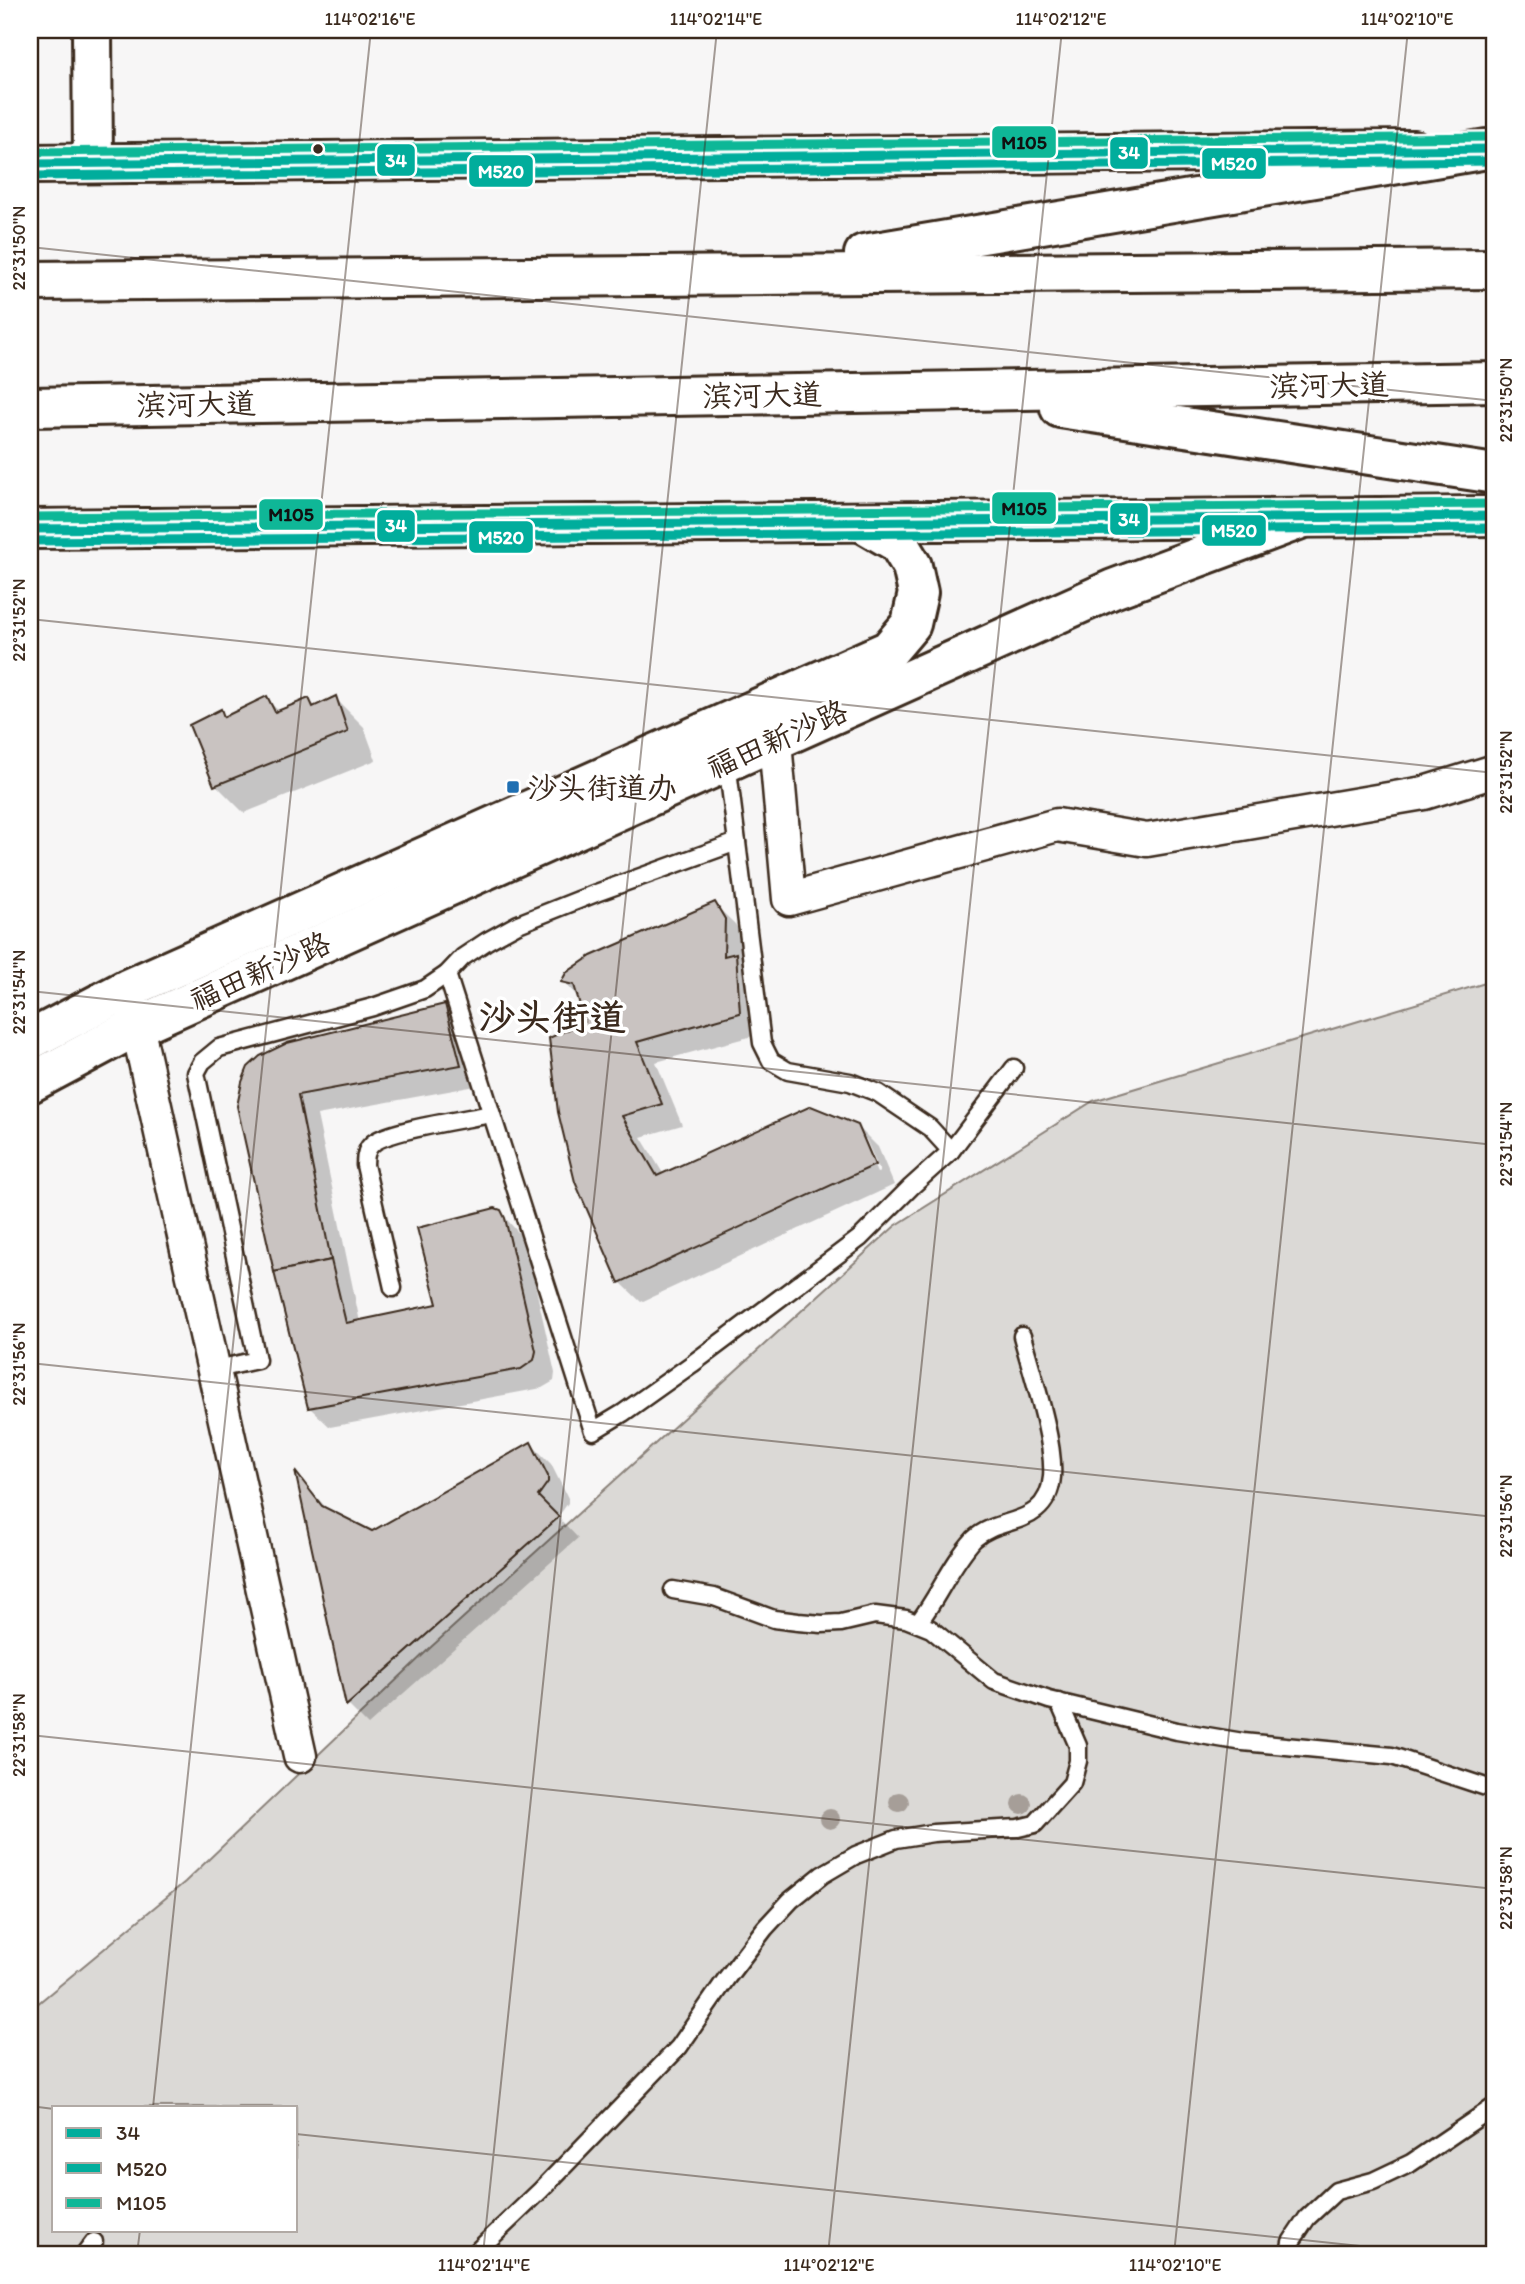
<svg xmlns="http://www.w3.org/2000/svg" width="1525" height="2284" viewBox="0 0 1525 2284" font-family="Itim,'LXGW WenKai TC',sans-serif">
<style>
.green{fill:#dbd9d6;stroke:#8b827a;stroke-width:2;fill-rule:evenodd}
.shadow{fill:#0003;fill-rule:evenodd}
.building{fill:#c9c3c1;stroke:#3b2a1e;stroke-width:2}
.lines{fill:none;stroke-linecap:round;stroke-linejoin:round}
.service-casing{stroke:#3b2a1e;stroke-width:21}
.minor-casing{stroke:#3b2a1e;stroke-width:37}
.tertiary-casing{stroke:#3b2a1e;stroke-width:44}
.primary-casing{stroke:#3b2a1e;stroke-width:44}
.trunk-casing{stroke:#3b2a1e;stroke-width:44}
.service{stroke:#fff;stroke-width:16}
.minor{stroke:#fff;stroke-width:32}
.tertiary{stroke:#fff;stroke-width:38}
.primary{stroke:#fff;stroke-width:38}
.trunk{stroke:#fff;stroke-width:38}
.bus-1-casing{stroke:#fff;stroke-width:14}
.bus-2-casing{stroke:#fff;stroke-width:14}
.bus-3-casing{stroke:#fff;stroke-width:14}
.bus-1{stroke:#01ad9c;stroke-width:9}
.bus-2{stroke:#01ad9c;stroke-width:9}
.bus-3{stroke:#0fb797;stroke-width:9}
.tree{fill:#a69e98}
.ticks{fill:none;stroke:#3b2a1e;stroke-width:2;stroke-opacity:0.45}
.bus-dot{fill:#3b2a1e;stroke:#fff;stroke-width:2.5}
.poi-dot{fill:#1f6fb2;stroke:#fff;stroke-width:2.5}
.labels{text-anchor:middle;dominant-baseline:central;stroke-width:7;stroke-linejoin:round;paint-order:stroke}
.street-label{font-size:30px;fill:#3b2a1e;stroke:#fff}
.poi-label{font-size:30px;fill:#3b2a1e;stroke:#fff;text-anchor:start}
.district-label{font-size:37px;font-weight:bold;fill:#3b2a1e;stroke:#fff}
.line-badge{stroke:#fff;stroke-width:2.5}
.badge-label{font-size:19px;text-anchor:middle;font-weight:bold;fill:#fff}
.pale-badge-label{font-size:19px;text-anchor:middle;font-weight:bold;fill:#111}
.neatline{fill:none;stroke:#3b2a1e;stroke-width:2.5}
.ticks-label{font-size:18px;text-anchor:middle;fill:#3b2a1e}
</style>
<rect width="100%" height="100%" fill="#f7f6f6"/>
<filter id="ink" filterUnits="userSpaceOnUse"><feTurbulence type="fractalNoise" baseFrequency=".0143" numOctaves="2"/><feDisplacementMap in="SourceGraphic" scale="14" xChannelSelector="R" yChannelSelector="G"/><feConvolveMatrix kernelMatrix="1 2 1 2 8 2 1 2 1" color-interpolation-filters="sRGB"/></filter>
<g filter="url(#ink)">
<!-- green -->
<path class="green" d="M 1495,980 L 1495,2254 L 30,2254 L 30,2010 L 185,1882 L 430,1648 L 895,1226 L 1093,1101 ZM 54,2107 L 296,2107 L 296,2230 L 54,2230 Z"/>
<!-- shadow -->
<g class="shadow">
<path d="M 335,698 L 364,727 L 376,760 L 244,813 L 216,785 L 220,711 L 227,718 L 266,699 L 280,712 L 309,700 L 316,707 Z"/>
<path d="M 714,904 L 735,924 L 745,941 L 744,964 L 756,976 L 760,1034 L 656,1062 L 682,1125 L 641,1137 L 664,1175 L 857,1126 L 878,1147 L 894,1185 L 641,1302 L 620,1282 L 587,1023 L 579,998 L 563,981 ZM 862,1139 L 866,1139 L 880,1172 L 877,1173 Z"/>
<path d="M 444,1006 L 465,1026 L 481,1085 L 317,1115 L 360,1322 L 440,1305 L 500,1212 L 525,1240 L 555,1373 L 554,1381 L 542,1388 L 330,1427 L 309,1407 L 239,1106 Z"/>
<path d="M 531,1444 L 551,1464 L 568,1498 L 568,1503 L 558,1517 L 578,1538 L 368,1725 L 348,1705 L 298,1476 L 329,1511 L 373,1533 Z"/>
</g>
<!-- building -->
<g class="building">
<path d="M 267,696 L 275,712 L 309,698 L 313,707 L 336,696 L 348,732 L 214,786 L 189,725 L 221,709 L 224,717 Z"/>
<path d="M 715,902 L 725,919 L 724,956 L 736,953 L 740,1013 L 637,1042 L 662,1104 L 622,1116 L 657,1176 L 811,1106 L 858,1125 L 875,1165 L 619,1283 L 575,1182 L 558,1112 L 549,1038 L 585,1022 L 574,985 L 561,982 L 566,973 L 591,956 Z"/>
<path d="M 445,1004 L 461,1065 L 298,1095 L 331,1260 L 274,1272 L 237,1106 L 242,1082 L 248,1067 L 260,1056 L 287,1043 Z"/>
<path d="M 495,1208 L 501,1210 L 505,1218 L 536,1351 L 534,1360 L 521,1369 L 308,1408 L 274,1272 L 331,1260 L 346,1323 L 437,1304 L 417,1228 Z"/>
<path d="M 531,1442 L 548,1476 L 548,1482 L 538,1496 L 559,1517 L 346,1706 L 295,1471 L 322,1506 L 372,1531 Z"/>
</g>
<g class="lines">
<!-- service casing -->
<g class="service-casing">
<g id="service">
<path d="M 727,762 L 762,1043 L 771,1061 L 788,1071 L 850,1082 L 878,1093 L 930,1128 L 951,1151"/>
<path d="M 447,974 L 593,1431 L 623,1413 L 692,1364 L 860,1238 L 911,1187 L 951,1151 L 1014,1068"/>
<path d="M 393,1288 L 365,1165 C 365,1158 366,1149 372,1144 C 386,1130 468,1119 491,1114"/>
<path d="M 213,1370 L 257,1360 L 196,1073 L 202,1062 L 219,1048 L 373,1007 L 425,989 L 447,974 L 463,957 L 487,941 L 518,924 L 596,893 L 737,842"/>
<path d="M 673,1590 L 714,1597 L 774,1619 L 798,1622 L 822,1624 L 841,1623 L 875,1615 L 906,1619 L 931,1629 L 994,1681 L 1049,1700 L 1177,1731 L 1243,1742 L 1392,1756 L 1495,1790"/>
<path d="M 918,1623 C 939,1596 951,1564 974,1539 C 992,1522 1019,1524 1036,1510 C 1046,1502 1051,1489 1052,1477 C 1055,1441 1032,1373 1022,1336"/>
<path d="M 85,2254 L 94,2242"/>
<path d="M 474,2254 L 541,2190 L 679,2047 L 726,1979 L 765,1928 L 791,1900 L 822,1875 L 856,1855 L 896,1839 L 933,1833 L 1018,1828 L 1035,1824 L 1072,1783 L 1078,1761 L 1078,1746 L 1059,1702"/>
<path d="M 1289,2254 L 1291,2242 L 1307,2218 L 1336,2191 L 1373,2181 L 1411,2163 L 1495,2106"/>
</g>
</g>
<!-- minor casing -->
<g class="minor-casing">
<g id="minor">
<path d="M 773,720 L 789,899 L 1057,825 L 1147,840 L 1424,793 L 1495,771"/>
<path d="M 132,1003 L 300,1756"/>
</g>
</g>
<!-- tertiary casing -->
<g class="tertiary-casing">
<g id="tertiary">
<path d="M 92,30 L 93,163"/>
<path d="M 30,1040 L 129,988 L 889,650 L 911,624 L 918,593 L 912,566 L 898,543 L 862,522"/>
<path d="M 30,1083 L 137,1026 L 1113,589 L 1301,519"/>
</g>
</g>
<!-- primary casing -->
<g class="primary-casing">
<g id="primary">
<path d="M 30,164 L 1414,150"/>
<path d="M 30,529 L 1495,516"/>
</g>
</g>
<!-- trunk casing -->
<g class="trunk-casing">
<g id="trunk">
<path d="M 864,254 L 1487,149"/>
<path d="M 30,281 L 1495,269"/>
<path d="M 30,407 L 1495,382"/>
<path d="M 1060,408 L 1495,474"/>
</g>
</g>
<!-- service -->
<use href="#service" class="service"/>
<!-- minor -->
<use href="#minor" class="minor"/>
<!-- tertiary -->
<use href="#tertiary" class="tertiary"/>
<!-- primary -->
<use href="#primary" class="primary"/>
<!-- trunk -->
<use href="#trunk" class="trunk"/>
<!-- bus-1 casing -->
<g class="bus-1-casing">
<g id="bus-1">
<path d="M 30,164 L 1495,149"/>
<path d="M 30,529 L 1495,516"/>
</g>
</g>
<!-- bus-2 casing -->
<g class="bus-2-casing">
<g id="bus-2">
<path d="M 30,176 L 1495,161"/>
<path d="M 30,541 L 1495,528"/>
</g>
</g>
<!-- bus-3 casing -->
<g class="bus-3-casing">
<g id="bus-3">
<path d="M 30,152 L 1495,137"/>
<path d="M 30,517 L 1495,504"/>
</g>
</g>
<!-- bus-1 -->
<use href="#bus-1" class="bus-1"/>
<!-- bus-2 -->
<use href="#bus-2" class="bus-2"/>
<!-- bus-3 -->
<use href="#bus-3" class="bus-3"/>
</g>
<!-- trees -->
<g class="tree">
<circle cx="899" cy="1802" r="10"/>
<circle cx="1022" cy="1804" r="10"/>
<circle cx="830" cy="1819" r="10"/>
</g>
</g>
<!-- ticks -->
<path class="ticks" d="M 30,247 L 1495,401M 30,619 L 1495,773M 30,991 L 1495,1145M 30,1363 L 1495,1517M 30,1735 L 1495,1889M 30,2106 L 54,2109M 153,2107 L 371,30M 296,2134 L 1436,2254M 137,2254 L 140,2230M 483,2254 L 717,30M 828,2254 L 1062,30M 1174,2254 L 1408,30"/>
<!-- markers -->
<circle class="bus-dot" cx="318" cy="149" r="6"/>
<rect class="poi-dot" x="506" y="780" width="14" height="14" rx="3.5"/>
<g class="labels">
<!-- street labels -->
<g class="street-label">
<text transform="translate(1329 385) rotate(-1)">滨河大道</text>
<text transform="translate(762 395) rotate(-1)">滨河大道</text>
<text transform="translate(196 404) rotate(-1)">滨河大道</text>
<text transform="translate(777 739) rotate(-24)">福田新沙路</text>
<text transform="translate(260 971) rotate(-24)">福田新沙路</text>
</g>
<!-- poi labels -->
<g class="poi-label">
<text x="527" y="787">沙头街道办</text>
</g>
<!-- district labels -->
<g class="district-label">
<text x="552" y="1017">沙头街道</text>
</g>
</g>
<g class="line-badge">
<rect x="991" y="125" width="66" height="34" rx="7" fill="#0fb797"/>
<rect x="1109" y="136" width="40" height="34" rx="7" fill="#01ad9c"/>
<rect x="376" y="143" width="40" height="34" rx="7" fill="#01ad9c"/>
<rect x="1201" y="147" width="66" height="33" rx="7" fill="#01ad9c"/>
<rect x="468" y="154" width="66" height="34" rx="7" fill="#01ad9c"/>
<rect x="991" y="491" width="66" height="34" rx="7" fill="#0fb797"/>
<rect x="258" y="498" width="66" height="33" rx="7" fill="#0fb797"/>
<rect x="1109" y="502" width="40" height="34" rx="7" fill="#01ad9c"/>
<rect x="376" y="509" width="40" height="34" rx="7" fill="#01ad9c"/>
<rect x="1201" y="514" width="66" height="33" rx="7" fill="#01ad9c"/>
<rect x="468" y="520" width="66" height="34" rx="7" fill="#01ad9c"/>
</g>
<g class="badge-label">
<text x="1129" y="159">34</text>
<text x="396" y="167">34</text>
<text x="1234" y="170">M520</text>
<text x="501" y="178">M520</text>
<text x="1129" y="526">34</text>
<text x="396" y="532">34</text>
<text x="1234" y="537">M520</text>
<text x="501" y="544">M520</text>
</g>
<g class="pale-badge-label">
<text x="1024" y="149">M105</text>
<text x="1024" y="515">M105</text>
<text x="291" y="521">M105</text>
</g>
<!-- margin -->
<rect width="1525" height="2284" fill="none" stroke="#fff" stroke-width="77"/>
<!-- legend -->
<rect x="52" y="2106" width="245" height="126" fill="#ffffff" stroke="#b1aaa5" stroke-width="2"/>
<rect x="66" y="2128" width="35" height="10" fill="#01ad9c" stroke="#b1aaa5" stroke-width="2"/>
<text x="116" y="2140" font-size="21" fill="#3b2a1e">34</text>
<rect x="66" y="2163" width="35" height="10" fill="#01ad9c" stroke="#b1aaa5" stroke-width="2"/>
<text x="116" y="2176" font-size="21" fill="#3b2a1e">M520</text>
<rect x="66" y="2198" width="35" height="10" fill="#0fb797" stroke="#b1aaa5" stroke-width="2"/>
<text x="116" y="2210" font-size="21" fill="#3b2a1e">M105</text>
<rect x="38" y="38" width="1448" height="2208" class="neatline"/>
<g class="ticks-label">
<text x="370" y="25">114°02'16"E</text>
<text x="716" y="25">114°02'14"E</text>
<text x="1061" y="25">114°02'12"E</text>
<text x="1407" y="25">114°02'10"E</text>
<text transform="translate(19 248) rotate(-90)" y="6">22°31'50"N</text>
<text transform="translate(1506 400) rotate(-90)" y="6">22°31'50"N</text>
<text transform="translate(19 620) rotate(-90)" y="6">22°31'52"N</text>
<text transform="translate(1506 772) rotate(-90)" y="6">22°31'52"N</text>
<text transform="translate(19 992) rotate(-90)" y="6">22°31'54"N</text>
<text transform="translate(1506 1144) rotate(-90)" y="6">22°31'54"N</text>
<text transform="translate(19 1364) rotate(-90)" y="6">22°31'56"N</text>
<text transform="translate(1506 1516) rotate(-90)" y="6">22°31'56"N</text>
<text transform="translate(19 1735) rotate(-90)" y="6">22°31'58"N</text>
<text transform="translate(1506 1888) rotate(-90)" y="6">22°31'58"N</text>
<text x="484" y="2271">114°02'14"E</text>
<text x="829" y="2271">114°02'12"E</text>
<text x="1175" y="2271">114°02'10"E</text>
</g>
</svg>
